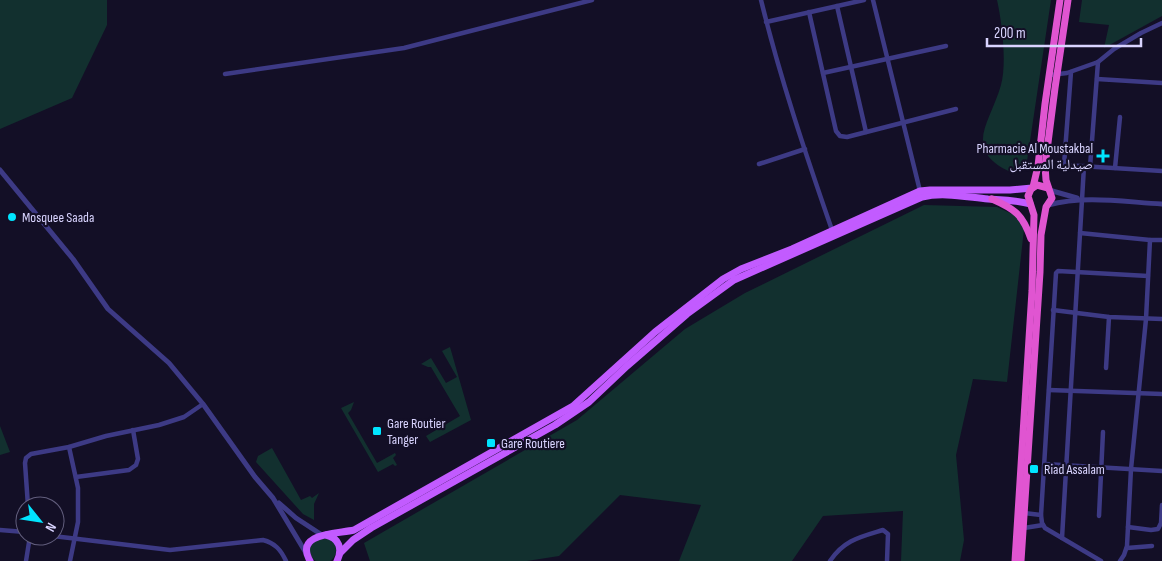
<svg xmlns="http://www.w3.org/2000/svg" width="1162" height="561" viewBox="0 0 1162 561" font-family="'Sofia Sans Condensed','Noto Naskh Arabic',sans-serif">
<style>
.green{fill:#12302f}
.lines{fill:none;stroke-linecap:round;stroke-linejoin:round}
.minor{stroke:#3d3a85;stroke-width:4.5}
.tertiary{stroke:#3d3a85;stroke-width:5}
.primary{stroke:#c25bff;stroke-width:7}
.trunk{stroke:#e055d1;stroke-width:7}
.poi-dot{fill:#00e5ff;stroke:#130f26;stroke-width:2}
.labels{text-anchor:middle;dominant-baseline:central;stroke-width:4.5;stroke-linejoin:round;paint-order:stroke}
.poi-label{font-size:14px;fill:#d9d4ff;stroke:#130f26;text-anchor:start}
</style>
<rect width="100%" height="100%" fill="#130f26"/>
<!-- green -->
<g class="green">
<path d="M 0,0 L 107,0 L 107,25 L 72,98 L 0,129 Z"/>
<path d="M 997,0 L 1051,0 L 1026,168 L 1015,174 C 960,151 990,124 1001,85 C 1007,63 1002,22 997,0 Z"/>
<path d="M 1082,0 L 1162,0 L 1162,16 L 1104,48 L 1109,25 L 1079,22 Z"/>
<path d="M 924,205 L 997,207 L 1025,220 L 1007,382 L 973,379 L 956,455 L 964,540 L 960,561 L 901,561 L 903,511 L 823,516 L 792,561 L 679,561 L 701,505 L 620,495 L 559,556 L 527,561 L 370,561 L 364,543 L 577,420 L 685,329 L 745,293 Z"/>
<path d="M 450,347 L 471,420 L 430,442 L 426,436 L 460,416 L 431,367 L 428,367 L 421,364 L 431,358 L 446,383 L 457,377 L 442,351 Z"/>
<path d="M 354,402 L 351,410 L 348,413 L 377,463 L 395,453 L 396,455 L 393,458 L 397,465 L 395,466 L 393,464 L 378,472 L 341,408 Z"/>
<path d="M 0,426 L 10,452 L 0,455 Z"/>
<path d="M 272,448 L 301,500 L 310,496 L 312,498 L 319,493 L 314,504 L 314,520 L 303,514 L 256,462 L 258,456 Z"/>
<circle cx="323" cy="550" r="13"/>
</g>
<g class="lines">
<!-- minor -->
<g class="minor">
<path d="M 761,0 C 780,78 806,155 832,230"/>
<path d="M 873,0 L 920,191"/>
<path d="M 837,6 L 866,132"/>
<path d="M 809,12 L 836,131 L 840,136 L 847,137 L 956,109"/>
<path d="M 766,22 L 864,0"/>
<path d="M 1071,72 L 1064,165 L 1162,171"/>
<path d="M 823,73 L 946,46"/>
<path d="M 225,74 L 404,48 L 592,0"/>
<path d="M 1050,75 L 1067,73 L 1098,62 L 1114,49 L 1141,33 L 1162,23"/>
<path d="M 1097,79 L 1162,83"/>
<path d="M 759,164 L 805,149"/>
<path d="M 1090,167 L 1098,62"/>
<path d="M 1115,168 L 1120,117"/>
<path d="M 1080,233 L 1150,240"/>
<path d="M 1053,310 L 1109,317 L 1162,319"/>
<path d="M 1106,368 L 1109,317"/>
<path d="M 1049,390 L 1162,394"/>
<path d="M 69,447 L 78,488 L 78,522 L 70,561"/>
<path d="M 1045,464 L 1162,471"/>
<path d="M 76,477 L 129,470 L 136,465 L 138,459 L 133,430"/>
<path d="M 28,506 L 25,463 L 26,458 L 31,454 L 69,447 L 106,436 L 159,425 L 184,417 L 203,404"/>
<path d="M 1024,513 L 1041,515 L 1042,523 L 1045,528 L 1101,561"/>
<path d="M 1041,515 L 1056,273 L 1058,271 L 1148,276"/>
<path d="M 1099,516 L 1103,432"/>
<path d="M 1128,527 L 1151,530 L 1158,529 L 1161,523 L 1162,505"/>
<path d="M 1024,528 L 1043,525"/>
<path d="M 0,530 L 25,532"/>
<path d="M 53,536 L 170,550 L 263,540 C 275,543 281,550 286,561"/>
<path d="M 1062,538 L 1084,166"/>
<path d="M 1127,548 L 1152,546"/>
<path d="M 26,561 L 30,536"/>
<path d="M 830,561 C 844,540 860,537 883,530 L 888,534 L 887,561"/>
<path d="M 1120,561 L 1124,555 L 1127,546 L 1131,469 L 1146,319 L 1150,240 L 1162,240"/>
</g>
<!-- tertiary -->
<g class="tertiary">
<path d="M 0,170 L 73,259 L 108,309 L 169,363 L 203,404 L 255,477 L 273,498 L 306,553"/>
<path d="M 1049,190 L 1077,198"/>
<path d="M 1048,205 C 1085,195 1124,202 1162,204"/>
<path d="M 279,503 L 296,518 L 322,535"/>
</g>
<!-- primary -->
<g class="primary">
<path d="M 326,535 C 339,538 343,549 337,561"/>
<path d="M 340,553 L 353,540 L 371,528 L 555,425 L 589,402 L 627,366 L 687,314 L 734,280 L 922,197 C 943,192 966,197 988,199 C 1003,200 1016,200 1030,204"/>
<path d="M 310,561 C 294,532 338,534 354,530 L 573,406 L 655,332 L 723,279 L 741,269 L 792,249 L 920,191 L 930,190 L 1010,190 L 1032,188"/>
</g>
<!-- trunk -->
<g class="trunk">
<path d="M 1033,187 L 1038,166 L 1045,104 L 1060,0"/>
<path d="M 992,199 C 1015,209 1023,215 1031,239"/>
<path d="M 1015,561 L 1032,291 L 1034,215 L 1028,196 L 1031,189 L 1037,185 L 1048,188"/>
<path d="M 1021,561 L 1040,272 L 1041,235 L 1046,207 L 1052,198 L 1046,180 L 1045,166 L 1055,88 L 1068,0"/>
</g>
</g>
<!-- markers -->
<g class="poi-dot">
<path d="M1100.5 148.5h5v5h5v5h-5v5h-5v-5h-5v-5h5z"/>
<circle cx="12" cy="217" r="5"/>
<rect x="372" y="426" width="10" height="10" rx="2.5"/>
<rect x="486" y="438" width="10" height="10" rx="2.5"/>
<rect x="1029" y="464" width="10" height="10" rx="2.5"/>
</g>
<g class="labels">
<!-- poi labels -->
<g class="poi-label">
<text x="1093" y="148" text-anchor="end">Pharmacie Al Moustakbal<tspan x="1093" dy="16">صيدلية المستقبل</tspan></text>
<text x="22" y="217">Mosquee Saada</text>
<text x="387" y="423">Gare Routier<tspan x="387" dy="16">Tanger</tspan></text>
<text x="501" y="443">Gare Routiere</text>
<text x="1044" y="469">Riad Assalam</text>
</g>
</g>
<!-- north arrow -->
<g transform="translate(40 521) rotate(120)"><circle r="24" fill="#130f26" stroke="#625e7d"/>
<path d="M0-4L9 19L0 12L-9 19Z" fill="#00e5ff"/>
<text y="-8" font-size="14" font-weight="bold" text-anchor="middle" fill="#d9d4ff">N</text>
</g>
<!-- scale -->
<path d="M987 38v8h154v-8" fill="none" stroke="#d9d4ff" stroke-width="2.5"/>
<text x="994" y="38" font-size="15" fill="#d9d4ff" stroke="#130f26" stroke-width="4" paint-order="stroke">200 m</text>
</svg>
